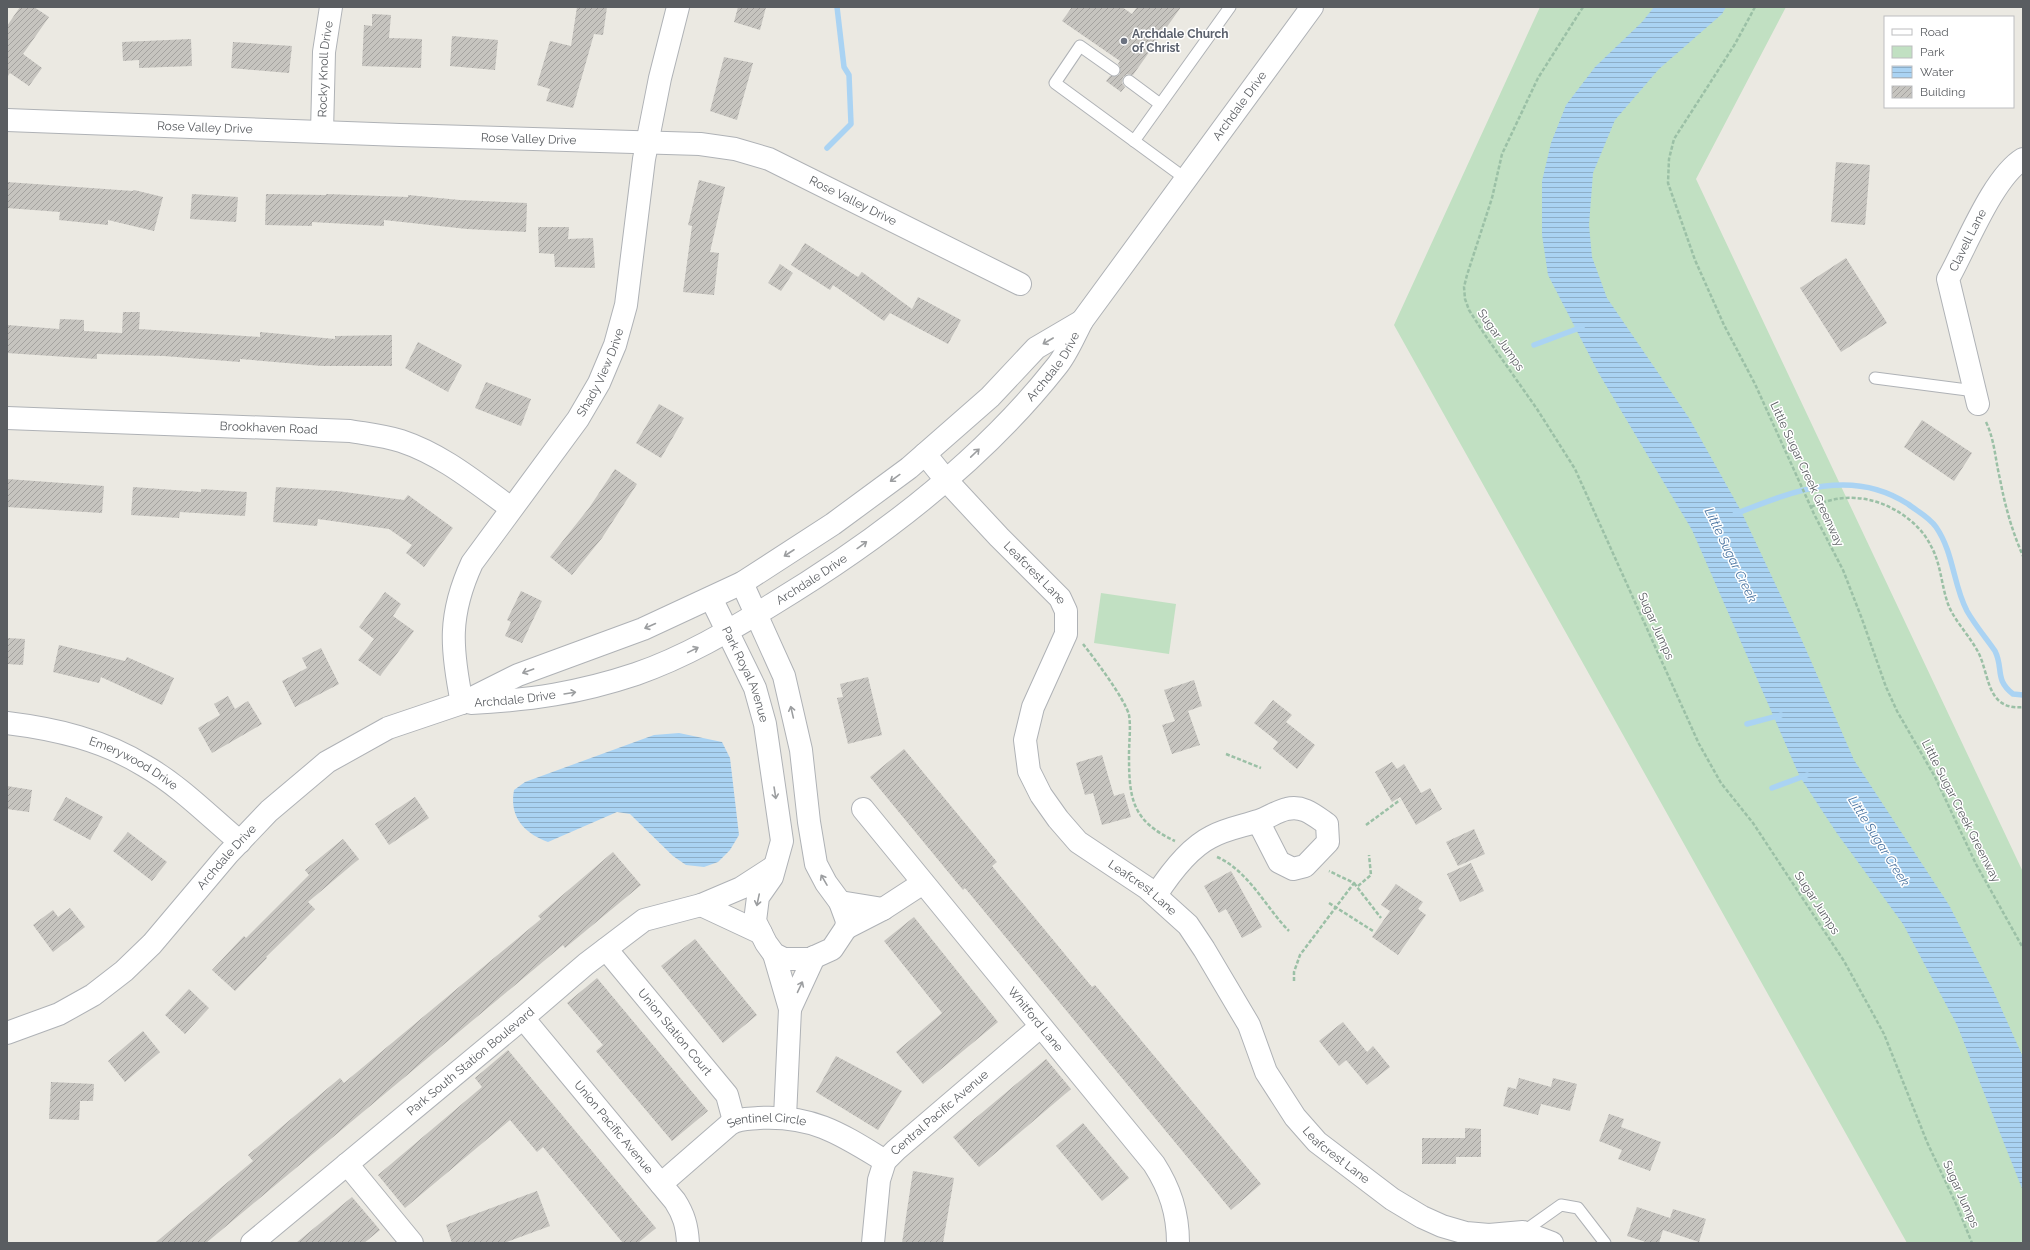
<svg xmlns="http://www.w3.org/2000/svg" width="2030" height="1250" viewBox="0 0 2030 1250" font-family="Raleway,sans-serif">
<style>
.park{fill:#c1e0c2}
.water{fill:url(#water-rules)}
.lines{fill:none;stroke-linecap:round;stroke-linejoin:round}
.stream{stroke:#aad3f3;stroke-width:5.5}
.building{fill:url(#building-hatch)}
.service-casing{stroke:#afb2b6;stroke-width:13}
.minor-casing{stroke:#afb2b6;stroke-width:24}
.tertiary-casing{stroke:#afb2b6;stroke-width:24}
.path{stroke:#9bc0a6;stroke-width:2.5;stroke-dasharray:4 2;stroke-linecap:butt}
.service{stroke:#fff;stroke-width:11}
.minor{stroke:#fff;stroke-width:22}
.tertiary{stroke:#fff;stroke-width:22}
.oneway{stroke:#9c9ea0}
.worship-dot{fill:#6b7280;stroke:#fff;stroke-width:1.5}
.labels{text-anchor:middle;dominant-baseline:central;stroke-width:3;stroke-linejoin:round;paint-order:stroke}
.worship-label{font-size:12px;font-weight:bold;fill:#5b616d;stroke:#fff;text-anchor:start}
.street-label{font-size:12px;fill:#5a5d61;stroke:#fff}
.water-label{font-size:13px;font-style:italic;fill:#4b75a2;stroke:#fff}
</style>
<defs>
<pattern id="water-rules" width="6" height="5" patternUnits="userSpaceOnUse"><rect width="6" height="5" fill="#aad3f3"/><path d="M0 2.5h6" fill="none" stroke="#8daec8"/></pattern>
<pattern id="building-hatch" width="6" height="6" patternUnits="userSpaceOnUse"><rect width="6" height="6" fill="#c6c4bf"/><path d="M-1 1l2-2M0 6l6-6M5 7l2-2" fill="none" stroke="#a4a29f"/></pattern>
</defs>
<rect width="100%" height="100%" fill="#ebe9e2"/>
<!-- park -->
<g class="park">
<path d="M 1540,7 L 1786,7 L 1696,179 L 2023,872 L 2023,1243 L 1907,1243 L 1394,325 Z"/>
<path d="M 1101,593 L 1176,604 L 1169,654 L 1094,643 Z"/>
</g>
<!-- water -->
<g class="water">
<path d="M 1654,7 L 1726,7 L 1722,14 L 1659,69 L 1615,120 L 1593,173 L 1589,225 L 1592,257 L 1607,298 L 1689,418 L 1741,511 L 1804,645 L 1854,760 L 1949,905 L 1993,990 L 2023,1057 L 2023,1191 L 1957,1025 L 1903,924 L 1836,832 L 1800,777 L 1692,530 L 1598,372 L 1548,275 L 1542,235 L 1542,181 L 1551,143 L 1566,105 L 1595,67 L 1642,22 Z"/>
<path d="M 679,733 L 722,742 L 730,758 L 739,835 L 730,850 L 718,862 L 704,867 L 686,865 L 673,856 L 630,814 L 617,812 L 548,842 C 524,833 509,817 514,790 L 525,782 L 654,735 Z"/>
</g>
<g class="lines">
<!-- stream -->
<g class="stream">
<path d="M 827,148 L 851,124 L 849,75 L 844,67 L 837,7"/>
<path d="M 1534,345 L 1582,327"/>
<path d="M 1735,514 C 1793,491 1851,467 1908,504 C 1917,511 1929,517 1936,527 C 1954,553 1953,585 1967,611 C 1975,625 1986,638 1995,651 C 2004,669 1994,679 2013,694 L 2023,695"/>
<path d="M 1747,724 L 1781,715"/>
<path d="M 1772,788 L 1807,775"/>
</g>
</g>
<!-- building -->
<g class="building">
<path d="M 20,7 L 34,7 L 49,17 L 23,54 L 42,68 L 29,86 L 10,73 L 7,77 L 7,26 Z"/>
<path d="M 577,7 L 607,7 L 603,35 L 594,34 L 573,108 L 546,101 L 550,89 L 537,85 L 550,41 L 571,46 Z"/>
<path d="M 738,7 L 766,7 L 760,30 L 734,22 Z"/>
<path d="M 1072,7 L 1122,7 L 1132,14 L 1137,7 L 1181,7 L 1133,75 L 1127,74 L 1123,77 L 1122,83 L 1125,87 L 1121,92 L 1106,81 L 1110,76 L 1117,76 L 1120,74 L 1120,67 L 1118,64 L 1120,61 L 1062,21 Z"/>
<path d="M 372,14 L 391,15 L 389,38 L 422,39 L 421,68 L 362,66 L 364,25 L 372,26 Z"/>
<path d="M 452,36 L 498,40 L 495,70 L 450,66 Z"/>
<path d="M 191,39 L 192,66 L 139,68 L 139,60 L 123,61 L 122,42 Z"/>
<path d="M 233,42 L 292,46 L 289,73 L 231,68 Z"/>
<path d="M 724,57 L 753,63 L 737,120 L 710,111 Z"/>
<path d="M 1836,162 L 1870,165 L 1865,225 L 1831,222 Z"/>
<path d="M 699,180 L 725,187 L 710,252 L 719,253 L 714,295 L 683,292 L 692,226 L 688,225 Z"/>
<path d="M 7,182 L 133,191 L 134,190 L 163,197 L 154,231 L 108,220 L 108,225 L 59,220 L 60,212 L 7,208 Z"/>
<path d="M 192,194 L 238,197 L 236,222 L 190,219 Z"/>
<path d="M 266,194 L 326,195 L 326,194 L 408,197 L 408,195 L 460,200 L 527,203 L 526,232 L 467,229 L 384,220 L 384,226 L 312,222 L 312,226 L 265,225 Z"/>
<path d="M 538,227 L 569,227 L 568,239 L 593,238 L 595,268 L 555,267 L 554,254 L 539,253 Z"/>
<path d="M 805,243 L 858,277 L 862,272 L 912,309 L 918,297 L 961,320 L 948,344 L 890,313 L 884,321 L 833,285 L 830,290 L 791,265 Z"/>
<path d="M 1846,258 L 1887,323 L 1841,352 L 1800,288 Z"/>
<path d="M 780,264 L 793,273 L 781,291 L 768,283 Z"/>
<path d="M 123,312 L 140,312 L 139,329 L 260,337 L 260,332 L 335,339 L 335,336 L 392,335 L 392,366 L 322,366 L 240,359 L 240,362 L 164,356 L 97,354 L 97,359 L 7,353 L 7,325 L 59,329 L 60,319 L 84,320 L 84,331 L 122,333 Z"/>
<path d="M 418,342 L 462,365 L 448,392 L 405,368 Z"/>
<path d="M 486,382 L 531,399 L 521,426 L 475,408 Z"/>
<path d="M 659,404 L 684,418 L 661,458 L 636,443 Z"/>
<path d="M 1922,420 L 1972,453 L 1954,481 L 1904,447 Z"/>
<path d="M 615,469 L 637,484 L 602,538 L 572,575 L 550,557 L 589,508 Z"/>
<path d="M 7,479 L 104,486 L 102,513 L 7,507 Z"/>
<path d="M 133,487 L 201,492 L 201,489 L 247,492 L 245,516 L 180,512 L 179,518 L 131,515 Z"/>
<path d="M 276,487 L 337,491 L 404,500 L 408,495 L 453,528 L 424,567 L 406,553 L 412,545 L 389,529 L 318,519 L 317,526 L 273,522 Z"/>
<path d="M 521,591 L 542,601 L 522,643 L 505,636 L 511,622 L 507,620 Z"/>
<path d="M 385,592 L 401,604 L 393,616 L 414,631 L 380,676 L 358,660 L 374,639 L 359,627 Z"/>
<path d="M 7,638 L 25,639 L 23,665 L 7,664 Z"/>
<path d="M 59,645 L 125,661 L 127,657 L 174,678 L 162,705 L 101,677 L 99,683 L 53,672 Z"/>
<path d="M 321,648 L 339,684 L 295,707 L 282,681 L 307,668 L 302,658 Z"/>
<path d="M 868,677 L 882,735 L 848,744 L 837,698 L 843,697 L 840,684 Z"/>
<path d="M 1194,680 L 1202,706 L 1188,711 L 1200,745 L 1172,754 L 1162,725 L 1175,721 L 1164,690 Z"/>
<path d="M 228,696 L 235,709 L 248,701 L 262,724 L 212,753 L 198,728 L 220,715 L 214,704 Z"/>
<path d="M 1273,700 L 1292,715 L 1286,722 L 1315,745 L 1297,769 L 1273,749 L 1278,742 L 1254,723 Z"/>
<path d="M 904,749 L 997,862 L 992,866 L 1092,987 L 1095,985 L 1261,1184 L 1231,1210 L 965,888 L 963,890 L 870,777 Z"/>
<path d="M 1102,755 L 1114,796 L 1124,793 L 1131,817 L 1102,825 L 1093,793 L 1085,795 L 1076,763 Z"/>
<path d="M 1392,762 L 1397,769 L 1404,764 L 1421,793 L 1430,788 L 1442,809 L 1416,825 L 1400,797 L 1392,802 L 1375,772 Z"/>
<path d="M 7,786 L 32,790 L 29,812 L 7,809 Z"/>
<path d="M 66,797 L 103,817 L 90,840 L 53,820 Z"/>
<path d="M 415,797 L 429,818 L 389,845 L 375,824 Z"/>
<path d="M 1474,829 L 1485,854 L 1458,866 L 1446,842 Z"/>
<path d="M 128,832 L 167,862 L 152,881 L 113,851 Z"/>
<path d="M 343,839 L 359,859 L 308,902 L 315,909 L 266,957 L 267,958 L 235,991 L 212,970 L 244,936 L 246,938 L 309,875 L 305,870 Z"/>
<path d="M 613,852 L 641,885 L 565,948 L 563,945 L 206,1243 L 155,1243 L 253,1161 L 248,1155 L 340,1078 L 344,1083 L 447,997 L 541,919 L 538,916 Z"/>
<path d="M 1471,863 L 1484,891 L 1460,902 L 1447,874 Z"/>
<path d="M 1231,871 L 1262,927 L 1242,938 L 1226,909 L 1219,913 L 1204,886 Z"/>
<path d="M 1396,884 L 1423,902 L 1418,909 L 1426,915 L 1398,955 L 1372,937 L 1390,911 L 1381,905 Z"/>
<path d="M 70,908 L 85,927 L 53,952 L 33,925 L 53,910 L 58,917 Z"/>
<path d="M 914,917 L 998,1022 L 923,1084 L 896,1052 L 942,1013 L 884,941 Z"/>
<path d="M 695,939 L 757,1015 L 723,1043 L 661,966 Z"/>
<path d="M 597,978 L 708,1111 L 672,1141 L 596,1051 L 603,1045 L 567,1003 Z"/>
<path d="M 189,989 L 209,1008 L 185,1034 L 165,1015 Z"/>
<path d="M 1343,1022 L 1367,1052 L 1373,1046 L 1390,1067 L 1367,1085 L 1346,1060 L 1339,1066 L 1319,1041 Z"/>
<path d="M 143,1031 L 160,1052 L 125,1082 L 108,1061 Z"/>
<path d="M 508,1050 L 656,1228 L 638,1243 L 623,1243 L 543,1147 L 537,1152 L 510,1120 L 405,1208 L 378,1175 L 482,1087 L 475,1078 Z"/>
<path d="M 836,1056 L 902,1091 L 878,1130 L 816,1092 Z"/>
<path d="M 1046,1059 L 1071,1089 L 979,1167 L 953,1137 Z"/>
<path d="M 1519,1078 L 1551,1087 L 1553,1078 L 1577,1084 L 1570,1111 L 1541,1104 L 1538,1115 L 1503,1106 L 1508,1087 L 1516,1089 Z"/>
<path d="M 51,1082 L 94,1084 L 93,1101 L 80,1101 L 79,1120 L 49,1119 Z"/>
<path d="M 1609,1114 L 1624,1119 L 1621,1127 L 1661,1142 L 1650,1171 L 1618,1159 L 1622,1150 L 1599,1141 Z"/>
<path d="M 1083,1123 L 1129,1178 L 1102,1201 L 1056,1146 Z"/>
<path d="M 1465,1128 L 1481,1129 L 1481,1157 L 1456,1157 L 1456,1164 L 1422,1164 L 1422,1138 L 1465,1138 Z"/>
<path d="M 913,1171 L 954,1178 L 943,1243 L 902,1243 Z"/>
<path d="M 537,1191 L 550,1226 L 504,1243 L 452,1243 L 446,1225 Z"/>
<path d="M 352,1197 L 380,1230 L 364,1243 L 296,1243 Z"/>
<path d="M 1637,1207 L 1670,1218 L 1673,1209 L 1706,1219 L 1699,1242 L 1663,1230 L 1659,1243 L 1649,1243 L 1627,1236 Z"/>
</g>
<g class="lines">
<!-- service casing -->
<g class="service-casing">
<g id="service">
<path d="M 1114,70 L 1080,46 L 1055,83 L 1186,179"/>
<path d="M 1129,81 L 1160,104"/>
<path d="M 1134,141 L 1230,7"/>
<path d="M 1875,378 L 1975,391"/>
<path d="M 1523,1232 L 1561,1205 L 1578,1208 L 1605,1243"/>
</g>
</g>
<!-- minor casing -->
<g class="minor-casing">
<g id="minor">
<path id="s1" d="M 7,120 L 400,135 L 700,144 L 735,149 L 769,159 L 1020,284"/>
<path id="s2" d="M 322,132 L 324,52 L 331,7"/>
<path id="s3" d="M 1978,404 L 1948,279 C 1966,247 1993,177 2023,159"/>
<path id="s4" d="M 7,418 L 350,431 C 367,434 385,436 401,441 C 443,455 476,483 511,508"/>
<path id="s5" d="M 925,454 L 946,480 L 999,537 L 1060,598 L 1066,611 L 1066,634 L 1033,707 L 1025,740 L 1029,771 L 1041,795 L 1058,819 L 1078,842 L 1147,888 L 1188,925 L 1204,949 L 1249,1025 L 1266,1072 L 1295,1117 L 1317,1142 L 1392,1199 L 1422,1217 L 1442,1226 L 1466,1233 L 1489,1235 L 1523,1232 L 1552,1243"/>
<path id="s6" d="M 711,598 L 755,688 L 765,724 L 782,841 L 772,877 L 758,897 L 755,921 L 766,943 L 774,954 L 784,959 L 810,959 L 832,949 L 846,928 L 847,921 L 840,902 L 826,883 L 816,864 L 809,822 L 801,750 L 784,676 L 742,583"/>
<path id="s7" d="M 462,703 C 451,648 448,615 472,563 L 578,419 L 599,383 L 615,345 L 626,305 L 644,159 L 660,78 L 678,7"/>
<path id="s8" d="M 7,723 C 56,729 103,740 145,766 C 180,786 209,816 240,842"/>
<path id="s9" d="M 863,809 L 1154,1164 C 1170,1189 1178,1213 1178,1243"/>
<path d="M 1156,895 C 1169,875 1189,848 1211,837 C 1225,829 1243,826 1258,821 C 1268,818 1277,811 1287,809 C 1303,805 1314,815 1327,824 L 1328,842 L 1305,866 L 1293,869 L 1279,862 L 1258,821"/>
<path d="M 840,902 L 883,909 L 846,928"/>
<path d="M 883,909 L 923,883"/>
<path d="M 761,933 L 701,905 L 741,888 L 772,868"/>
<path id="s10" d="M 606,949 L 727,1095 L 734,1121"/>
<path d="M 774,954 L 790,1009 L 814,957"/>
<path id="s11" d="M 523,1018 L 675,1201 C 684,1215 687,1226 688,1243"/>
<path d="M 785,1117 L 790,1009"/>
<path d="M 347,1164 L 412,1243"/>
<path id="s12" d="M 661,1184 L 730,1124 C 739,1118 749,1119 759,1118 C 813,1115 841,1134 885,1161"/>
<path id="s13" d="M 252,1243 L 523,1018 L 586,964 L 644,920 L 701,905"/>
<path id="s14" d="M 873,1243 L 879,1180 L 885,1161 L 896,1150 L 1040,1027"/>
</g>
</g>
<!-- tertiary casing -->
<g class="tertiary-casing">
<g id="tertiary">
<path id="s15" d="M 471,703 C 531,700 579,693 636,674 C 685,657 729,631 773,604 C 877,541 980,463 1056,367 C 1067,354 1074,336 1082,321 L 1312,7"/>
<path id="s16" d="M 7,1033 L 59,1014 L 93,995 L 124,971 L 152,944 L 228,854 L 269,811 L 327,762 L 388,728 L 462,703 L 518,675 L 643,629 L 742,583 L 833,524 L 909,468 L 990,397 L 1036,348 L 1082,321"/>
</g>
</g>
<!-- path -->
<g class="path">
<path d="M 1583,7 L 1538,78 L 1502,154 L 1492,198 L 1467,275 L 1464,287 L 1465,299 L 1469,310 L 1485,335 L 1537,409 L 1575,469 L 1699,744 L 1721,783 L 1753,823 L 1844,961 L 1884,1034 L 1927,1142 L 1957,1206 L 1972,1243"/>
<path d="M 1755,7 L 1735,44 L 1674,139 L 1669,159 L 1668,183 L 1695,260 L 1724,325 L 1755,384 L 1814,514 L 1843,570 L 1862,619 L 1886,687 L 1897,711 L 1935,777 L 1976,864 L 2023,948"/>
<path d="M 1986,422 C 1995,441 1995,459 2000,479 C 2005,506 2012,531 2023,556"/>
<path d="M 1811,507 C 1825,501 1839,497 1855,498 C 1884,499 1918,519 1931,546 C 1941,564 1941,584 1948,604 C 1954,620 1968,634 1977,650 C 1990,672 1985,711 2023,707"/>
<path d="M 1083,644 C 1094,658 1125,699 1129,715 C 1131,728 1129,741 1129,755 C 1129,799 1132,821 1175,841"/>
<path d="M 1226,754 L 1261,768"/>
<path d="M 1366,825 L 1400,800"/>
<path d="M 1217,857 C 1249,871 1266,908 1289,931"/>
<path d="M 1354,883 L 1381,918"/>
<path d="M 1358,886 L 1371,875 L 1369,855"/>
<path d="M 1329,903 L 1373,931"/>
<path d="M 1294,981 L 1294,972 L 1300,955 L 1354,883 L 1329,871"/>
</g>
<!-- service -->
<use href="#service" class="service"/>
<!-- minor -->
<use href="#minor" class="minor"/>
<!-- tertiary -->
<use href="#tertiary" class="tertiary"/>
</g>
<!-- one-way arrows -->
<defs><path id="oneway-shaft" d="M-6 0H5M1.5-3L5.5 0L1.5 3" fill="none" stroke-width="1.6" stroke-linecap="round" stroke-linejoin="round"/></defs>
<g class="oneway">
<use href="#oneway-shaft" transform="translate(1048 341) rotate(150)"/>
<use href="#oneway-shaft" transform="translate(975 453) rotate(-44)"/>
<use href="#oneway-shaft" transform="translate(895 478) rotate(144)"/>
<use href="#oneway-shaft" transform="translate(862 545) rotate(-36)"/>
<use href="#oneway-shaft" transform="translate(789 553) rotate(147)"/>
<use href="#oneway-shaft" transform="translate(650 626) rotate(156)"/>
<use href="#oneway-shaft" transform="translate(693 650) rotate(-26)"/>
<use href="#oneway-shaft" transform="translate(528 671) rotate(160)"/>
<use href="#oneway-shaft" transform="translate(570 693) rotate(-9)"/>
<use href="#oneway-shaft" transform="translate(792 712) rotate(-103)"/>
<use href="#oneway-shaft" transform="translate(775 793) rotate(81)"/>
<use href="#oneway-shaft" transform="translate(824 880) rotate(-120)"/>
<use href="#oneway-shaft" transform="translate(758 900) rotate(102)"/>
<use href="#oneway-shaft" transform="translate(800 987) rotate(-65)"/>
</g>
<!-- markers -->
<circle class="worship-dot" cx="1124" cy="41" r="4"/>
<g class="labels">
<!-- worship labels -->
<g class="worship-label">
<text x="1132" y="34">Archdale Church<tspan x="1132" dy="14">of Christ</tspan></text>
</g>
<!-- street labels -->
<g class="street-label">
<text stroke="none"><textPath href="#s2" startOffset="63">Rocky Knoll Drive</textPath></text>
<text stroke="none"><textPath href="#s15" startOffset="1013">Archdale Drive</textPath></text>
<text stroke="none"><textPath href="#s1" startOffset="198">Rose Valley Drive</textPath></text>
<text stroke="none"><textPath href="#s1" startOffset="522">Rose Valley Drive</textPath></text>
<text stroke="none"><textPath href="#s1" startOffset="858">Rose Valley Drive</textPath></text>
<text stroke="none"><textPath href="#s3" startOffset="172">Clavell Lane</textPath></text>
<text transform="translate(1501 340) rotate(55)">Sugar Jumps</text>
<text stroke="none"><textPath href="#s15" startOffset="692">Archdale Drive</textPath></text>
<text stroke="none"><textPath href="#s7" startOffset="374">Shady View Drive</textPath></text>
<text stroke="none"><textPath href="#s4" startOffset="262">Brookhaven Road</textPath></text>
<text transform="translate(1807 474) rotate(65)">Little Sugar Creek Greenway</text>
<text stroke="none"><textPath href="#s5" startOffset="162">Leafcrest Lane</textPath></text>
<text stroke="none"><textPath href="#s15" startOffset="368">Archdale Drive</textPath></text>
<text transform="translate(1656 626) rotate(66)">Sugar Jumps</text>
<text stroke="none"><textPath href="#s6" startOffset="84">Park Royal Avenue</textPath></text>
<text stroke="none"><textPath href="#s15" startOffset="44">Archdale Drive</textPath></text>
<text stroke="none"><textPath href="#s8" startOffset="134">Emerywood Drive</textPath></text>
<text transform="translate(1961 811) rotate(63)">Little Sugar Creek Greenway</text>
<text stroke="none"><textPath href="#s16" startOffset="287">Archdale Drive</textPath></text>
<text stroke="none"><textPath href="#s5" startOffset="546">Leafcrest Lane</textPath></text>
<text transform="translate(1817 903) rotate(57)">Sugar Jumps</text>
<text stroke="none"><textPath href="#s9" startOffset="272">Whitford Lane</textPath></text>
<text stroke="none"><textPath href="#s10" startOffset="108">Union Station Court</textPath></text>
<text stroke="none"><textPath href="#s13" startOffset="284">Park South Station Boulevard</textPath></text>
<text stroke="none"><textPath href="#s14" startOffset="156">Central Pacific Avenue</textPath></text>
<text stroke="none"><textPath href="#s12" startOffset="129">Sentinel Circle</textPath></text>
<text stroke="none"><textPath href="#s11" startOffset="142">Union Pacific Avenue</textPath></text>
<text stroke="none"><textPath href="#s5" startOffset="882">Leafcrest Lane</textPath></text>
<text transform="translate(1961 1194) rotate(66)">Sugar Jumps</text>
</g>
<!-- water labels -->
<g class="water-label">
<text transform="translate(1731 555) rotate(64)">Little Sugar Creek</text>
<text transform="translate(1879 841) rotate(58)">Little Sugar Creek</text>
</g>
</g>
<!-- border -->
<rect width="2030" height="1250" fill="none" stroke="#5a5d61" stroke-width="16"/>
<!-- legend -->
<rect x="1884" y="16" width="130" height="92" fill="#ffffff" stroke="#bdbec0"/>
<rect x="1892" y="29" width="20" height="6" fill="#ffffff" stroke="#bdbec0"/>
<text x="1920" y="36" font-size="12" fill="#5a5d61">Road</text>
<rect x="1892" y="46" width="20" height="12" fill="#c1e0c2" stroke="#bdbec0"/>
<text x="1920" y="56" font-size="12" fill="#5a5d61">Park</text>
<rect x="1892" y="66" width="20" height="12" fill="url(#water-rules)" stroke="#bdbec0"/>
<text x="1920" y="76" font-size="12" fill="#5a5d61">Water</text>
<rect x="1892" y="86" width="20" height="12" fill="url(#building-hatch)" stroke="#bdbec0"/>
<text x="1920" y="96" font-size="12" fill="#5a5d61">Building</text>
</svg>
